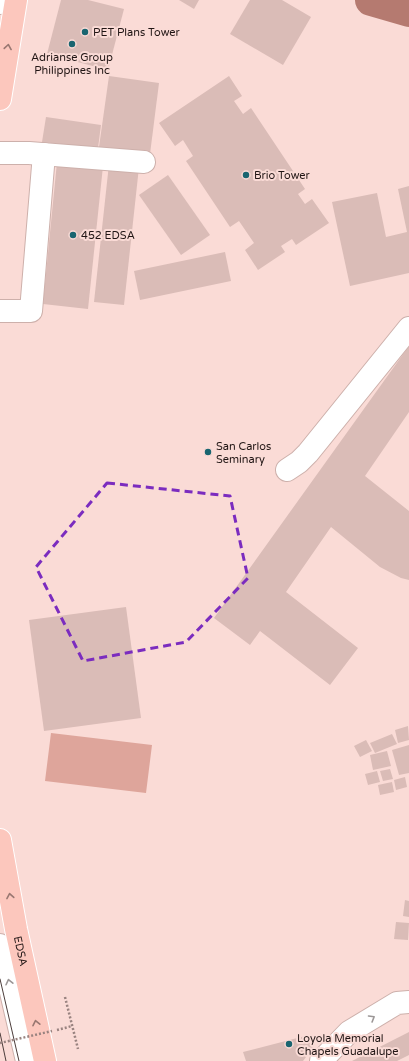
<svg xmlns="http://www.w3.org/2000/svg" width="409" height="1061" viewBox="0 0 409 1061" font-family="'Varela Round',sans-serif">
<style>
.green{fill:#dea59b}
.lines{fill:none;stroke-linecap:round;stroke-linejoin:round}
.river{stroke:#b57a70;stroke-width:32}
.building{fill:#dabcb7}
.minor-casing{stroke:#cdb0ab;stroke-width:24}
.highway-casing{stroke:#fff;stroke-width:24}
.path{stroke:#998380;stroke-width:2.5;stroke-dasharray:2 2;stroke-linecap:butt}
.minor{stroke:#fff;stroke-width:22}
.highway{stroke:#fcc7bd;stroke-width:22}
.tram{stroke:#4c3d3b;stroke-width:1}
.path-bridge{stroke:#998380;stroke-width:2.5;stroke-dasharray:2 2;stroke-linecap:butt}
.oneway{stroke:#997771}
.oneway2{stroke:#9b9696}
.marked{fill:none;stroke:#7b2cbf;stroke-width:3;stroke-dasharray:8 5;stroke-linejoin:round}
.poi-dot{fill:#196570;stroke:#fadbd6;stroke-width:1.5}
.labels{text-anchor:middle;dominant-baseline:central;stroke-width:4;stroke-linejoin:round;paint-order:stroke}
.poi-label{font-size:11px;fill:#211615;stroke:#fadbd6;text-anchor:start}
.street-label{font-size:11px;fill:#211615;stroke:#fadbd6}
</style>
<rect width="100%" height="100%" fill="#fadbd6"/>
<!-- green -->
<path class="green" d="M 51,733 L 152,745 L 146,793 L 45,781 Z"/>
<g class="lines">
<!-- river -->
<path class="river" d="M 371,0 L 409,11"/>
</g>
<!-- building -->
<g class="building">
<path d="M 61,0 L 88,0 L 124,9 L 108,70 L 47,54 Z"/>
<path d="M 179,0 L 199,0 L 194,9 Z"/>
<path d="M 250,0 L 282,0 L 311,17 L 283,65 L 230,34 Z"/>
<path d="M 109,76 L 159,83 L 150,154 L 99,147 Z"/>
<path d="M 229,76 L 242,96 L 234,101 L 243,114 L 251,108 L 305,189 L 298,194 L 305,204 L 312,199 L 329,223 L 296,245 L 292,239 L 281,246 L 285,252 L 258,270 L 245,250 L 254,243 L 239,221 L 230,227 L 186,161 L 193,156 L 183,140 L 175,146 L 159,123 Z"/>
<path d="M 46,117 L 101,125 L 98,148 L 42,142 Z"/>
<path d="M 57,162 L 103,166 L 88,309 L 43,304 Z"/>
<path d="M 109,164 L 139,167 L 124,305 L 94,302 Z"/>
<path d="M 168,175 L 210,235 L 181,255 L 139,195 Z"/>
<path d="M 409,186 L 409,273 L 350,286 L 332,202 L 377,193 L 386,237 L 407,232 L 398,189 Z"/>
<path d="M 225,252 L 231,281 L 140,300 L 134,271 Z"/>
<path d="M 409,346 L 409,412 L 365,476 L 409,511 L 409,580 L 401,578 L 380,567 L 331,527 L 286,592 L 358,648 L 330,685 L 260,631 L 250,645 L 214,618 Z"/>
<path d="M 126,607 L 141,718 L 44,731 L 29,620 Z"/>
<path d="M 408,726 L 409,740 L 398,743 L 395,730 Z"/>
<path d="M 392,734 L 397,744 L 375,753 L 370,743 Z"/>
<path d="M 366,740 L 372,751 L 360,757 L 354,746 Z"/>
<path d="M 409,745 L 409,773 L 399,775 L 392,750 Z"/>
<path d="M 387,751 L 391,766 L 373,770 L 370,755 Z"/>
<path d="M 390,769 L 393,779 L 383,781 L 380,771 Z"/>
<path d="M 377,771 L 380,782 L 368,785 L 365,774 Z"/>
<path d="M 405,777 L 407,787 L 396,790 L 394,780 Z"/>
<path d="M 392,782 L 394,792 L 380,795 L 378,785 Z"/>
<path d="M 405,900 L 409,901 L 409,917 L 403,916 Z"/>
<path d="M 396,922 L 409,923 L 408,940 L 394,939 Z"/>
<path d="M 409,1032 L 409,1055 L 397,1061 L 352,1061 Z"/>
<path d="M 305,1036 L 313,1048 L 303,1061 L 246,1061 L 243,1052 Z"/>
</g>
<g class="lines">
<!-- minor casing -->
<g class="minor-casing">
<g id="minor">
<path d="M 0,3 L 1,0"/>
<path d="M 0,153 L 29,153 L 144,162"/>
<path d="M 0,311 L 31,311 L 44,154"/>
<path d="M 287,470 L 299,462 L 308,453 L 409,328"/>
<path d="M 0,945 L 27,1061"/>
<path d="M 321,1061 L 349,1032 L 397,1003 L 409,1002"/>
</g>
</g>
<!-- highway casing -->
<g class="highway-casing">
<g id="highway">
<path d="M 0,99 L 16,0"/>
<path id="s1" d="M 0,840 L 16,929 L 45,1061"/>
</g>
</g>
<!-- path -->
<g class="path">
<path d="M 65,997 L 78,1049"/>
<path d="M 57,1030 L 72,1026"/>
</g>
<!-- minor -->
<use href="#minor" class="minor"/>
<!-- highway -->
<use href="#highway" class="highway"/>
<!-- tram -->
<g class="tram">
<path d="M 0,979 L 19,1061"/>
<path d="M 0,1033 L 6,1061"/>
</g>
<!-- path-bridge -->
<path class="path-bridge" d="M 0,1043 L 52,1031"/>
</g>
<!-- one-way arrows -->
<defs><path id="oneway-chevron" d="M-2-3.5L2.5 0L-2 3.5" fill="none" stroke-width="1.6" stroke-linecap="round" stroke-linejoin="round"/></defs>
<g class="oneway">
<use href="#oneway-chevron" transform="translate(8 47) rotate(-81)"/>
<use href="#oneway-chevron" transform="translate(10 896) rotate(-100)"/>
<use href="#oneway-chevron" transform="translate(36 1023) rotate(-102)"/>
</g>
<g class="oneway2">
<use href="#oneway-chevron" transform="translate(9 982) rotate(-103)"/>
<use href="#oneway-chevron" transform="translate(372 1018) rotate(-31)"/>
</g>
<!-- marked area -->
<path class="marked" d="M 107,483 L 230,496 L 248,578 L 186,642 L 83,661 L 36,567 Z"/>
<!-- markers -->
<g class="poi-dot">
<circle cx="85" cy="32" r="4"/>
<circle cx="72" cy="44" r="4"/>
<circle cx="246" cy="175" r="4"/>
<circle cx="73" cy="235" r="4"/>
<circle cx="208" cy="452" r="4"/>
<circle cx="289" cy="1044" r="4"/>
</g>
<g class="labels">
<!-- poi labels -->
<g class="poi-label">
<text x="93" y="32">PET Plans Tower</text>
<text x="72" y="57" text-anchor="middle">Adrianse Group<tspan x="72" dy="13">Philippines Inc</tspan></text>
<text x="254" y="175">Brio Tower</text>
<text x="81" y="235">452 EDSA</text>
<text x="216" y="446">San Carlos<tspan x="216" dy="13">Seminary</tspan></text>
<text x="297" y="1038">Loyola Memorial<tspan x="297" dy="13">Chapels Guadalupe</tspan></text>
</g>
<!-- street labels -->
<g class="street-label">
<text stroke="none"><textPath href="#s1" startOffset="113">EDSA</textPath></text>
</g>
</g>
</svg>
